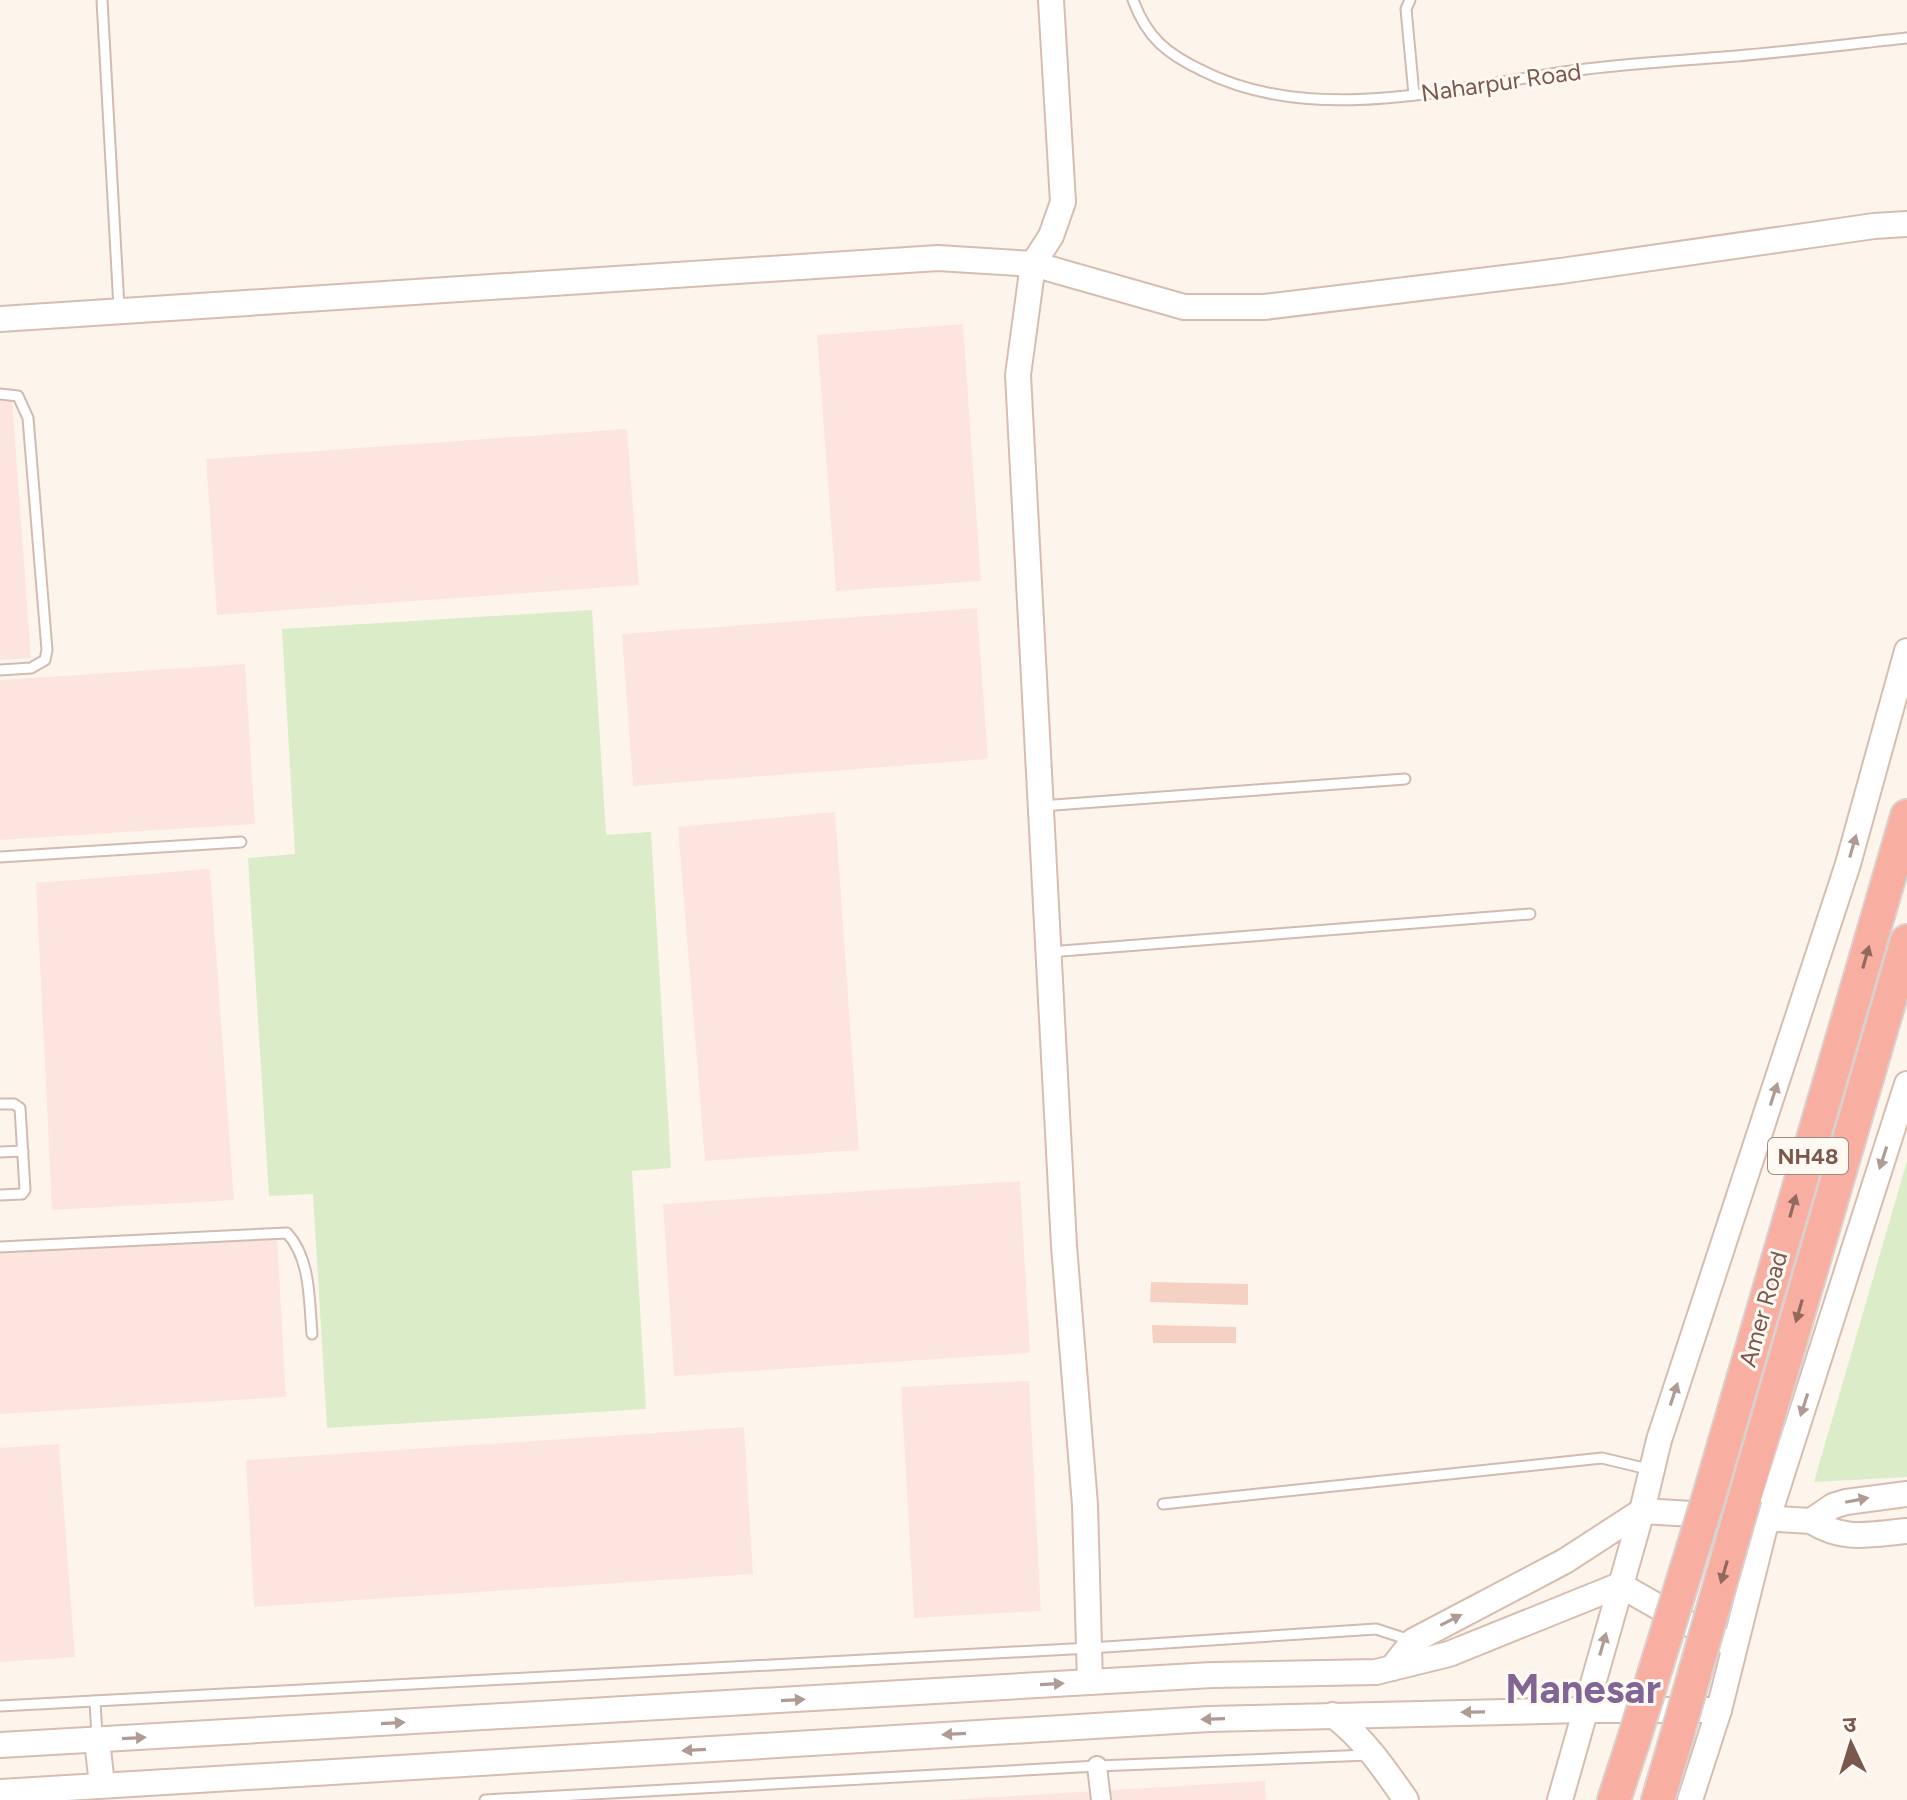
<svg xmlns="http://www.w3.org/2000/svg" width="1907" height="1800" viewBox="0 0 1907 1800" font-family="Figtree,'Noto Sans Devanagari',sans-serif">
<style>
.commercial{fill:#fde5df}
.green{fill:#dbecc8}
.building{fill:#f4d1c2}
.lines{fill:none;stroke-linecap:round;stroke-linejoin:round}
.lane-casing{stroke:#d1bbb0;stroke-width:13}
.street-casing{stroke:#d1bbb0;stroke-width:22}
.secondary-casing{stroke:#d6bdaf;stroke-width:28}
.highway-casing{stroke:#dad0cd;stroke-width:36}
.lane{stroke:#fff;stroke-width:9}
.street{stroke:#fff;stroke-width:18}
.secondary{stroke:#fff;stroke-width:24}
.highway{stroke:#f8afa2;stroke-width:32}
.highway-bridge-casing{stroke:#dad0cd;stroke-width:36;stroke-linecap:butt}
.highway-bridge{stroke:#f8afa2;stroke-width:32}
.oneway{fill:#af9b94}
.oneway2{fill:#93695d}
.labels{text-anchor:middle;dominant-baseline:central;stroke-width:6;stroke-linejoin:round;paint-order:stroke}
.shield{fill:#fff9f3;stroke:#a2887e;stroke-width:2}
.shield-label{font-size:22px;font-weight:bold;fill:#7a584c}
.street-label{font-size:24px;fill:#7a584c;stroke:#fff9f3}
.town-label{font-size:40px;font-weight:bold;fill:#806595;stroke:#fff9f3}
</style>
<rect width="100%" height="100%" fill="#fdf5ec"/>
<!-- commercial -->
<g class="commercial">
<path d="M 963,324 L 981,581 L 836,591 L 817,335 Z"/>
<path d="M 12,398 L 31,658 L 0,660 L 0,399 Z"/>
<path d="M 627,429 L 639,585 L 217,615 L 206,459 Z"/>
<path d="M 977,608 L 988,759 L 633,786 L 622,634 Z"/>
<path d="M 245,664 L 255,824 L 0,840 L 0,680 Z"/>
<path d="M 835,812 L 859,1150 L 705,1161 L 678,827 Z"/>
<path d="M 210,869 L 234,1200 L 52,1210 L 36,883 Z"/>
<path d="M 1020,1181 L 1030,1353 L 674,1376 L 663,1204 Z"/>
<path d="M 277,1235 L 286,1397 L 0,1414 L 0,1254 Z"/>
<path d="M 1029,1381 L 1041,1611 L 914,1618 L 901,1387 Z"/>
<path d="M 744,1427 L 753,1574 L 254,1607 L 246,1460 Z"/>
<path d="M 59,1444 L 75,1657 L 0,1662 L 0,1448 Z"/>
<path d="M 1265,1781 L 1266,1800 L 946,1800 Z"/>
</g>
<!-- green -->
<g class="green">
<path d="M 592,610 L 606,835 L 651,832 L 671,1168 L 632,1171 L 646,1409 L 327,1428 L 313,1194 L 269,1196 L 248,858 L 295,854 L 282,629 Z"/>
<path d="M 1907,1161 L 1907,1477 L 1814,1482 Z"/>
</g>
<!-- building -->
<g class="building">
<path d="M 1151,1282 L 1248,1284 L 1248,1305 L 1150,1302 Z"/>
<path d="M 1152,1325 L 1236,1327 L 1236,1343 L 1153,1343 Z"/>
</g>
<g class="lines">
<!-- lane casing -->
<g class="lane-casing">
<g id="lane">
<path d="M 102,0 L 119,308"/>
<path d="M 1133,0 C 1147,38 1167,54 1203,71 C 1318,129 1465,84 1586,69 C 1636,63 1687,60 1737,56 C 1794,51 1851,44 1907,38"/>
<path d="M 1410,0 L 1406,9 L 1414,95"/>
<path d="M 0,394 L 18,396 L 28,418 L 47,650 L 45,660 L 31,668 L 0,670"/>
<path d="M 1041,806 L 1405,779"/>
<path d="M 0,857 L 241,842"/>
<path d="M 1049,952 L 1530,914"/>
<path d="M 0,1104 L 14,1104 L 20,1108 L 25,1190 L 22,1194 L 0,1195"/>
<path d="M 0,1152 L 23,1151"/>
<path d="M 0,1247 L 287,1233 C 311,1259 309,1301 312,1334"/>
<path d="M 1163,1504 L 1602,1458 L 1652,1470"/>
<path d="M 95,1701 L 97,1737"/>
<path d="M 0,1706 L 1090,1648 L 1376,1629 L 1410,1640"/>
<path d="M 485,1800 L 1097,1766 L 1368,1755"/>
</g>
</g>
<!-- street casing -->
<g class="street-casing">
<path id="street" d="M 1097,1766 L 1101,1800"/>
</g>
<!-- secondary casing -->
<g class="secondary-casing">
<g id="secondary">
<path d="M 1051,0 L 1063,202 L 1051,236 L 1033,264 L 1018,375 L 1064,1246 L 1085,1505 L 1090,1682"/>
<path d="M 0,319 L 938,258 L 1033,264 L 1184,307 L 1264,307 L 1561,271 L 1874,226 L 1907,224"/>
<path d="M 1811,1521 L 1833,1506 L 1846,1502 L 1907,1494"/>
<path d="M 1392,1668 L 1413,1641 L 1565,1561 L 1642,1511 L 1811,1521 C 1845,1542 1870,1534 1907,1531"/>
<path d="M 1333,1715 C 1364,1739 1384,1768 1406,1800"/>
<path d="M 97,1740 L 102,1785"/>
<path d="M 0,1745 L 1212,1675 L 1376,1672 L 1449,1654 L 1620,1585 L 1683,1621 L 1734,1646"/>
<path d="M 0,1792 L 1209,1719 L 1584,1710 L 1719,1710"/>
<path d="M 1560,1800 L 1642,1511 L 1659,1440 L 1848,864 L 1907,651"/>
<path d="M 1690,1800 L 1719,1710 L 1764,1530 L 1907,1084"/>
</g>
</g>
<!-- highway casing -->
<g class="highway-casing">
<g id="highway">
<path d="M 1709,1496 L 1907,816"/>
<path d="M 1745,1497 L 1907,941"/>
<path d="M 1614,1800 L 1633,1742"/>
<path d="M 1658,1800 L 1674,1746"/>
</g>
</g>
<!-- lane -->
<use href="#lane" class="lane"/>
<!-- street -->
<use href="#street" class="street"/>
<!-- secondary -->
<use href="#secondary" class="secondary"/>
<!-- highway -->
<use href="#highway" class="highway"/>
<!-- highway-bridge casing -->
<g class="highway-bridge-casing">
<g id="highway-bridge">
<path d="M 1633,1742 L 1709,1496"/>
<path d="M 1674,1746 L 1745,1497"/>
</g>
</g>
<!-- highway-bridge -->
<use href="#highway-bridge" class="highway-bridge"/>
</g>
<!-- one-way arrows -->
<defs><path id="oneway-solid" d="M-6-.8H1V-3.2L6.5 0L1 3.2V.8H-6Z" transform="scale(2)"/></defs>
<g class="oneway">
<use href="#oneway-solid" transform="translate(1853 846) rotate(-74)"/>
<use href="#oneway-solid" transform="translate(1774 1094) rotate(-72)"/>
<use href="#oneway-solid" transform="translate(1883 1158) rotate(108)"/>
<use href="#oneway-solid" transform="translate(1674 1394) rotate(-72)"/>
<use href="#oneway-solid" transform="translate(1804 1405) rotate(108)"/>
<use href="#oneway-solid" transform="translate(1857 1500) rotate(-11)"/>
<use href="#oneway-solid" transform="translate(1451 1620) rotate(-27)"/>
<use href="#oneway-solid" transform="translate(1603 1644) rotate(-74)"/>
<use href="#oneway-solid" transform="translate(1052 1684) rotate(-3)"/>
<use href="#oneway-solid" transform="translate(793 1700) rotate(-3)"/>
<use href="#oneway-solid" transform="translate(1473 1712) rotate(179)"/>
<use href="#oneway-solid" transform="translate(1213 1719) rotate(178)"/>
<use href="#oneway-solid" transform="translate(393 1723) rotate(-3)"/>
<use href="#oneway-solid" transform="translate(954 1734) rotate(177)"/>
<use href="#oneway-solid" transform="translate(134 1738) rotate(-3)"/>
<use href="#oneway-solid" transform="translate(694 1750) rotate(177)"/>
</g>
<g class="oneway2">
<use href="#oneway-solid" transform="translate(1866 957) rotate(-74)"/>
<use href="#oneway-solid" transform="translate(1793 1206) rotate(-74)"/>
<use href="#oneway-solid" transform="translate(1799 1311) rotate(106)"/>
<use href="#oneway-solid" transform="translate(1724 1572) rotate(106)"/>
</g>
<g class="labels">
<!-- shield labels -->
<rect class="shield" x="1768" y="1138" width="80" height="36" rx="6"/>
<g class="shield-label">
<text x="1808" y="1156">NH48</text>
</g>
<!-- street labels -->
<g class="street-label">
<text transform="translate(1501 82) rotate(-8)">Naharpur Road</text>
<text transform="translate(1763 1309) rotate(-74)">Amer Road</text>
</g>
<!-- town labels -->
<g class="town-label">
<text x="1583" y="1689">Manesar</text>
</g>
</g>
<!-- north arrow -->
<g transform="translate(1851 1744) rotate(356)" stroke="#fff9f3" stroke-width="6" paint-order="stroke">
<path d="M0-6L14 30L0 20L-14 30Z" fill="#7a584c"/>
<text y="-12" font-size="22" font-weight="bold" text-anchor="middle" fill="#7a584c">उ</text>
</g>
</svg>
